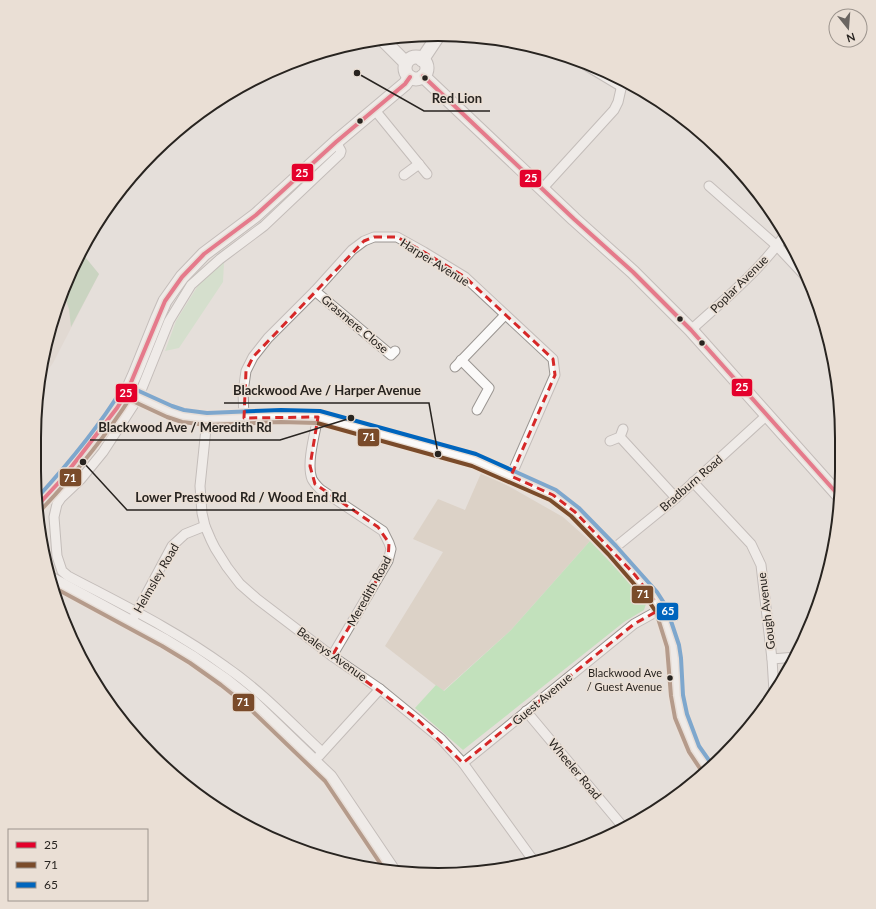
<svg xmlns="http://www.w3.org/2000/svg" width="876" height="909" viewBox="0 0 876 909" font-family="Lato,sans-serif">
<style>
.built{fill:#dcd2c7}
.green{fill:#c2e1bc}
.forest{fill:#a9c8a3}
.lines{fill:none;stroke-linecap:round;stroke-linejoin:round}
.street-casing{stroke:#9a9591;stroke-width:11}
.secondary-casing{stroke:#9a9591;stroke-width:15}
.street{stroke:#fbfaf9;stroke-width:9}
.secondary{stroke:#fbfaf9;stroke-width:13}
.bus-1-casing{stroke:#eadfd5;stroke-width:7}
.bus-2-casing{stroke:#eadfd5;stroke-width:7}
.bus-3-casing{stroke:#eadfd5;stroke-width:7}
.bus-1{stroke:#e4002b;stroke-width:4}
.bus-2{stroke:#7a4b2a;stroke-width:4}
.bus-3{stroke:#0065bd;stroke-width:4}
.marked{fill:none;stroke:#d62828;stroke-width:3;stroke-dasharray:8 5;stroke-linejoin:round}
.bus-dot{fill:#282420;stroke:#eadfd5;stroke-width:1.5}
.labels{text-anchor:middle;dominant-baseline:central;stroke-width:3.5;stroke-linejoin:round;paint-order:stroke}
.bus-label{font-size:11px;fill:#282420;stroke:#eadfd5;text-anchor:end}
.street-label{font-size:12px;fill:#282420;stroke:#eadfd5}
.rim{fill:none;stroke:#282420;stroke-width:2}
.leader{fill:none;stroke:#282420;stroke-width:1.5}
.callout-dot{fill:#282420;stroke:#eadfd5;stroke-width:1.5}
.callout-label{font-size:13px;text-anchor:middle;font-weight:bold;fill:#282420;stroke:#eadfd5;stroke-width:3.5;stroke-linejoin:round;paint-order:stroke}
.line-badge{stroke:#eadfd5;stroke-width:1.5}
.badge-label{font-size:11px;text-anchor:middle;font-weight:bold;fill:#fff}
</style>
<rect width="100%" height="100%" fill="#e5dfda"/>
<!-- built -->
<g class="built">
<path d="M 81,252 L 99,274 L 53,363 L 38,383 L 55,308 Z"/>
<path d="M 482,471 L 563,517 L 590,541 L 511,630 L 443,691 L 385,646 L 443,552 L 413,539 L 438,499 L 465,510 Z"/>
</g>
<!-- green -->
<g class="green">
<path d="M 221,263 L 224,263 L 223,282 L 179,348 L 165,351 L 176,321 L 199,284 Z"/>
<path d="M 590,541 L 647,601 L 644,610 L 624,622 L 463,750 L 415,708 L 436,685 L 444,691 L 511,630 Z"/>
</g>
<!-- forest -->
<path class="forest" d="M 81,252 L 99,274 L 71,327 L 69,309 L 63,292 Z"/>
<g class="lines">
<!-- street casing -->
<g class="street-casing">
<g id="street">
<path d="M 577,60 L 622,87"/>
<path d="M 217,103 L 219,101"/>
<path d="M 374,109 L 427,174"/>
<path d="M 404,175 L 419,164"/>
<path d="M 709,186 L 777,246 L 807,278"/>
<path d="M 542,189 L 614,110 L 618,102 L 623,80"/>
<path d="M 315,291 L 391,355 L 395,351"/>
<path d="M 691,330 C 724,300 759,271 785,235"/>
<path d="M 461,360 L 489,388 L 477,410"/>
<path d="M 455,367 L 505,315"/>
<path d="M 133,395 L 170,412 L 183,416 L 207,419 L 281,416 L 318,417 L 474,460 L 553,495 L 575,512 L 612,550 L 653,596 L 661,609 L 673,646 L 675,658 L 677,696 L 681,716 L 694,749 L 708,770"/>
<path d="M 318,417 C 315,433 306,464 312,479 C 314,483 317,486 320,489 L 383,531 L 389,543 L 391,549 L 388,561 L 332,656"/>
<path d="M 244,418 L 243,392 L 246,371 L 253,357 L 268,338 L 315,291 L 352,250 L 364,241 L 374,237 L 397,237 L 424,252 L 465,277 L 553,359 L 555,375 L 511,476"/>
<path d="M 207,419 L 200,486 L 202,513 L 205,526 L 211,540 L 215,548 L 227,567 L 240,584 L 256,598 L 332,656 L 380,689 L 441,739 L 463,763 L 533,860"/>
<path d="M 620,437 L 676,498"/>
<path d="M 610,441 L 620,437 L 623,429"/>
<path d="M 693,482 L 751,544 L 761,565 L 772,659 L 774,692"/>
<path d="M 612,550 L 676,498 L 767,415"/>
<path d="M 134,617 L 172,546 L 185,534 L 205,526"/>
<path d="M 772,659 L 796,657"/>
<path d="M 526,711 L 624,828"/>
<path d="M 322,752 C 291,723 261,691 226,667 C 177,631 121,604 68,576 L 62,571 L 57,556 L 54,517 L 57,504 L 61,498 L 81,479 L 103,452 L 138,398 L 169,321 L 191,285 L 220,259 L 264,226 L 340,154 L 341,151 L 336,142"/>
<path d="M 319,756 L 380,689"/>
<path d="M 463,763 L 634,624 L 661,609"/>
</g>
</g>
<!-- secondary casing -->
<g class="secondary-casing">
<g id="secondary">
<path d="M 383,40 L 406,63"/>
<circle cx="416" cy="68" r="11"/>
<path d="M 422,60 L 438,36"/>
<path d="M 423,76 L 574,219 L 633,272 L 691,330 L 841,498"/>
<path d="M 37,506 L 62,479 L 117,408 L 127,392 L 135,374 L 158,317 L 165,301 L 182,277 L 204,254 L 256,215 L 336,142 L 405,84 L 410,77"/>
<path d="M 51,579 L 165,641 L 193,658 L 225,680 L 250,700 L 330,777 L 394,872"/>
</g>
</g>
<!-- street -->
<use href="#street" class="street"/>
<!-- secondary -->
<use href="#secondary" class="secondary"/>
<!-- bus-1 casing -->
<g class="bus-1-casing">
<g id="bus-1">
<path d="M 423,76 L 574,219 L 633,272 L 691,330 L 841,498"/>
<path d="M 37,506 L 62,479 L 117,408 L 127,392 L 165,301 L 182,277 L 204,254 L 256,215 L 336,142 L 405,84 L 410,77"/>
</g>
</g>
<!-- bus-2 casing -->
<g class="bus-2-casing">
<g id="bus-2">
<path d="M 124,397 L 167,417 L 182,422 L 207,425 L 281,422 L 317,423 L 472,466 L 550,500 L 571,516 L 608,554 L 648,600 L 656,612 L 667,647 L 671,696 L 675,718 L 689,752 L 703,773"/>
<path d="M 41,510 C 74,475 106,436 132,395"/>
<path d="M 53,587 L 162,646 L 190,663 L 221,685 L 246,705 L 325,781 L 386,872"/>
</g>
</g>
<!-- bus-3 casing -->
<g class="bus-3-casing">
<g id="bus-3">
<path d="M 130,387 L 172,406 L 184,410 L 207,413 L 281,410 L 320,411 L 476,454 L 556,490 L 579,508 L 616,546 L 657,592 L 666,606 L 679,645 L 681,658 L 683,695 L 687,714 L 699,746 L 713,766"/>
<path d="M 37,498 C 68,464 98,428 122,389"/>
</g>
</g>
<!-- bus-1 -->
<use href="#bus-1" class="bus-1"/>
<!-- bus-2 -->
<use href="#bus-2" class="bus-2"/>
<!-- bus-3 -->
<use href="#bus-3" class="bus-3"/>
</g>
<!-- marked area -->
<path d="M0 0H876V909H0ZM 374,237 L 397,237 L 424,252 L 465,277 L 553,359 L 555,375 L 511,476 L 553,495 L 575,512 L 635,575 L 661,609 L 634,624 L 463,763 L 417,719 L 332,656 L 388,561 L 389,543 L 378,527 L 315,484 L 310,466 L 318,417 L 244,418 L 246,371 L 253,357 L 364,241 Z" fill="#e5dfda" fill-opacity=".55" fill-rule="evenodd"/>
<path class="marked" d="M 374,237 L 397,237 L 424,252 L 465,277 L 553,359 L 555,375 L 511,476 L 553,495 L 575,512 L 635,575 L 661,609 L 634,624 L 463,763 L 417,719 L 332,656 L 388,561 L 389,543 L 378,527 L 315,484 L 310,466 L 318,417 L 244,418 L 246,371 L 253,357 L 364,241 Z"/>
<!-- markers -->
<g class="bus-dot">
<circle cx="425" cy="78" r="3.5"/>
<circle cx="360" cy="121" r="3.5"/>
<circle cx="680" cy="319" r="3.5"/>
<circle cx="702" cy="343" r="3.5"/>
<circle cx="670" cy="678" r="3.5"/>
</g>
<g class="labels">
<!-- bus labels -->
<g class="bus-label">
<text x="662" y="672">Blackwood Ave<tspan x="662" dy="14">/ Guest Avenue</tspan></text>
</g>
<!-- street labels -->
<g class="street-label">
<text transform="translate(435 262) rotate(32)">Harper Avenue</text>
<text transform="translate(739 284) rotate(-45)">Poplar Avenue</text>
<text transform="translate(355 324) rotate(40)">Grasmere Close</text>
<text transform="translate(691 483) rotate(-41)">Bradburn Road</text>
<text transform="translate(156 578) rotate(-60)">Helmsley Road</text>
<text transform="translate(369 591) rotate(-61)">Meredith Road</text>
<text transform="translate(766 611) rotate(-97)">Gough Avenue</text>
<text transform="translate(332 654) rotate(36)">Bealeys Avenue</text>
<text transform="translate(542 699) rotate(-40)">Guest Avenue</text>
<text transform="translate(575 769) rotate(50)">Wheeler Road</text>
</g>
</g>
<!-- crop -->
<path d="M0 0H876V909H0ZM438 41H438A397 397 0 0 1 835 438V471A397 397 0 0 1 438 868H438A397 397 0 0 1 41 471V438A397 397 0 0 1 438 41Z" fill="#eadfd5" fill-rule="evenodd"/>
<path class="rim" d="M438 41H438A397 397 0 0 1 835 438V471A397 397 0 0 1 438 868H438A397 397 0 0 1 41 471V438A397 397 0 0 1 438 41Z"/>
<!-- callouts -->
<path class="leader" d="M357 73L424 111H490M438 454L429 403H224M351 418L280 440H90M83 462L127 510H355"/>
<g class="callout-dot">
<circle cx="357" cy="73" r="4"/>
<circle cx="438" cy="454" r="4"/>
<circle cx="351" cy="418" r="4"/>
<circle cx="83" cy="462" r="4"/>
</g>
<g class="callout-label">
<text x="457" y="103">Red Lion</text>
<text x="327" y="395">Blackwood Ave / Harper Avenue</text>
<text x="185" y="432">Blackwood Ave / Meredith Rd</text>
<text x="241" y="502">Lower Prestwood Rd / Wood End Rd</text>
</g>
<g class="line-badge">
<rect x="291" y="163" width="23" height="19" rx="4" fill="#e4002b"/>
<rect x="519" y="169" width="23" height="19" rx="4" fill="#e4002b"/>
<rect x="731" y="378" width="22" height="19" rx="4" fill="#e4002b"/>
<rect x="115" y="383" width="23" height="20" rx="4" fill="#e4002b"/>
<rect x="357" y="428" width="23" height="19" rx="4" fill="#7a4b2a"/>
<rect x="59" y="468" width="23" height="19" rx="4" fill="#7a4b2a"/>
<rect x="631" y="585" width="23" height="19" rx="4" fill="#7a4b2a"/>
<rect x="656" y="602" width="23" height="19" rx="4" fill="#0065bd"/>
<rect x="232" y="693" width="23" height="19" rx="4" fill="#7a4b2a"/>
</g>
<g class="badge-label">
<text x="302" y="177">25</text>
<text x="531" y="182">25</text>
<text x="742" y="391">25</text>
<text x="126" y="397">25</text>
<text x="369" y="441">71</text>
<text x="70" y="482">71</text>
<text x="643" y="598">71</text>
<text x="668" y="615">65</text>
<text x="243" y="706">71</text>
</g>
<!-- legend -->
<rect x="8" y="829" width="140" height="72" fill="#eadfd5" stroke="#9c948d"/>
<rect x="16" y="842" width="20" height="6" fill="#e4002b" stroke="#9c948d"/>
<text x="44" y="849" font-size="12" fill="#282420">25</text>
<rect x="16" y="862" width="20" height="6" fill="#7a4b2a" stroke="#9c948d"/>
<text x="44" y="869" font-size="12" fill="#282420">71</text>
<rect x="16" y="882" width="20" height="6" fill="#0065bd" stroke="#9c948d"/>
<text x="44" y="889" font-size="12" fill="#282420">65</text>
<!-- north arrow -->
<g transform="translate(848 28) rotate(163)"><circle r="19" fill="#eadfd5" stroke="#9c948d"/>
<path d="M0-3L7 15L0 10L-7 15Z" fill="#6a6561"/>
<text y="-6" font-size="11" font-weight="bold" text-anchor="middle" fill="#282420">N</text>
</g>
</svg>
